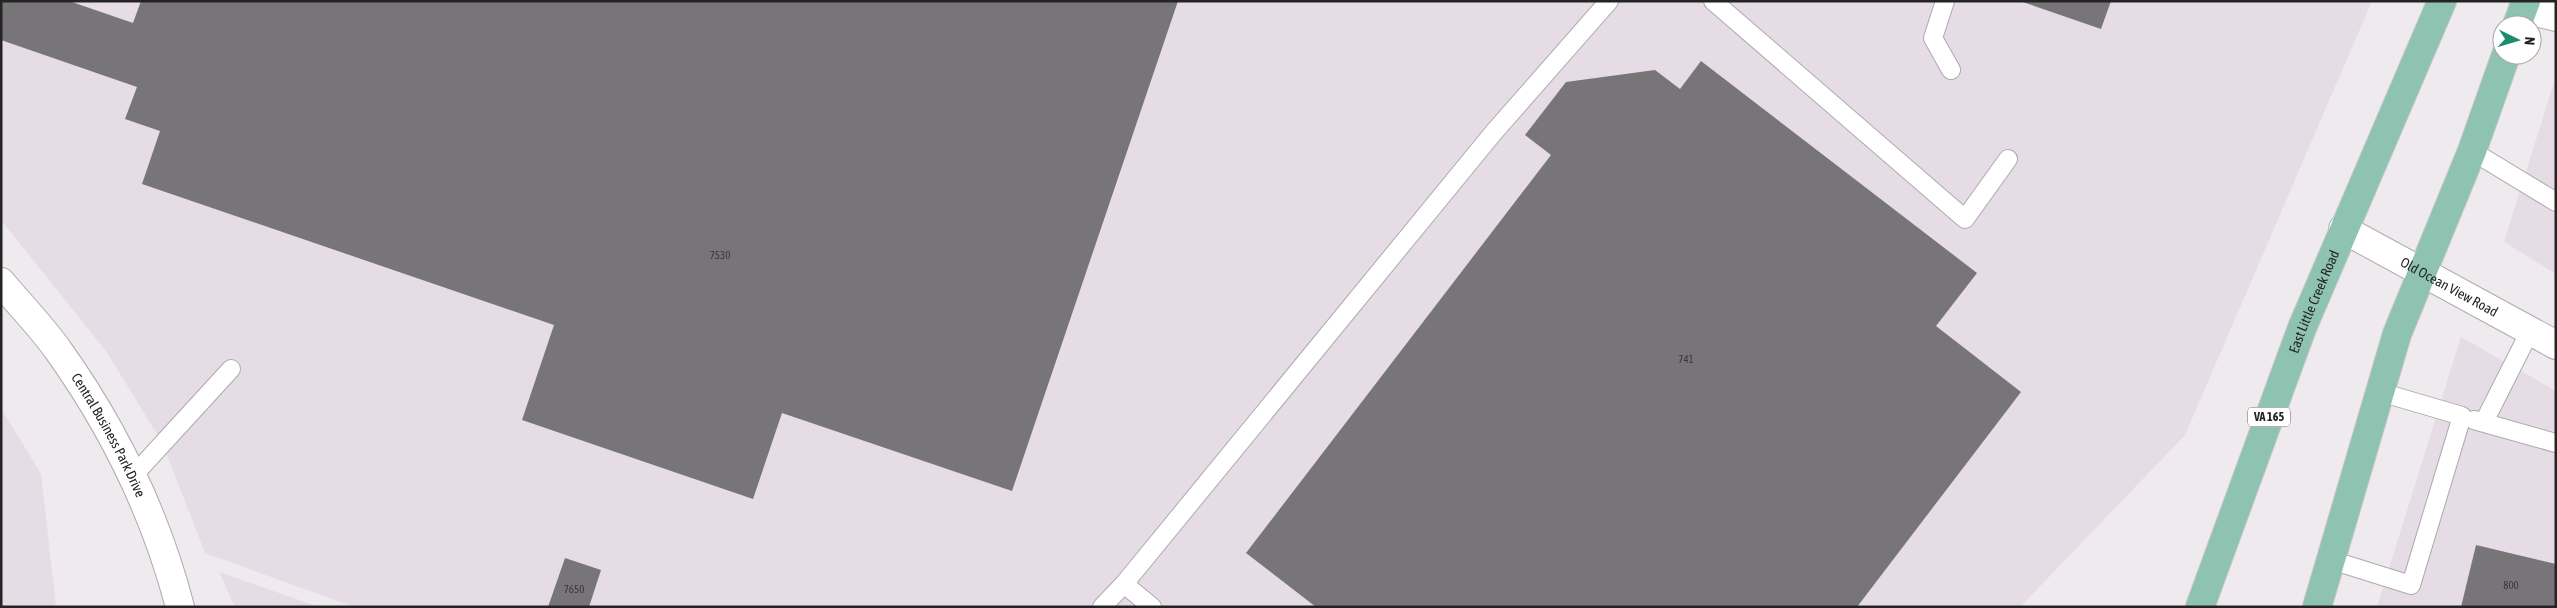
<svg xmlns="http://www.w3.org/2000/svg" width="2557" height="608" viewBox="0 0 2557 608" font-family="'Asap Condensed',sans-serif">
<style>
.built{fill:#e5dce5}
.building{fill:#787578}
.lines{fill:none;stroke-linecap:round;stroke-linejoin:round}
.service-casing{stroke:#adaaad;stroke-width:20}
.minor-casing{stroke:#adaaad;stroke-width:30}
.tertiary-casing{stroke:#adaaad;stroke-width:30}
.primary-casing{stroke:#c6c6c6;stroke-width:30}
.service{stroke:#fff;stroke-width:18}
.minor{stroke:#fff;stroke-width:28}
.tertiary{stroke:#fff;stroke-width:28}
.primary{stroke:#8ec3b2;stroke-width:28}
.labels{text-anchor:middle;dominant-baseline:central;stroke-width:4.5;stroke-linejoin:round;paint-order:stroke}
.number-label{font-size:11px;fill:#3a383a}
.shield{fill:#fff;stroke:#666;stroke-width:1}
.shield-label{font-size:12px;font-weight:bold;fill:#252425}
.street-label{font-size:14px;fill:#252425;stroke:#fff}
</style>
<rect width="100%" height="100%" fill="#eeeaee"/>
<!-- built -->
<g class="built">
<path d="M 1,1 L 2372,1 L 2185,435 L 2020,607 L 354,607 L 205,553 L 162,442 L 106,351 L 1,220 Z"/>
<path d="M 2556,76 L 2556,274 L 2504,242 Z"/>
<path d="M 2461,337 L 2556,391 L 2556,607 L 2377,607 Z"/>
<path d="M 1,408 L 41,474 L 56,607 L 1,607 Z"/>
<path d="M 219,572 L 319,607 L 235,607 Z"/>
</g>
<!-- building -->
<g class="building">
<path d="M 1,1 L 69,1 L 133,23 L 141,1 L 1178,1 L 1012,491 L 782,413 L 753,499 L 522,420 L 554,325 L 142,184 L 160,131 L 125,119 L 137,87 L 1,40 Z"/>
<path d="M 2020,1 L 2111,1 L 2101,29 Z"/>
<path d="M 1701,61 L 1977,273 L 1936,326 L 2021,392 L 1857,607 L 1316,607 L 1246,553 L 1551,155 L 1525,135 L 1566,82 L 1655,70 L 1680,89 Z"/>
<path d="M 2476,545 L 2556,564 L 2556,607 L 2461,607 Z"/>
<path d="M 565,558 L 601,570 L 589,607 L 548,607 Z"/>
</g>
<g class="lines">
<!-- service casing -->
<g class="service-casing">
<g id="service">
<path d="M 1713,1 L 1965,219 L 2008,159"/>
<path d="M 1945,1 L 1933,38 L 1951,70"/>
<path d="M 2472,151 L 2556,202"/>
<path d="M 2474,420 L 2556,443"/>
<path d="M 2484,422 L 2530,331"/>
<path d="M 132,477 L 231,369"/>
<path d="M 2331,560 L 2411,585 L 2462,416 L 2380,392"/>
<path d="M 1124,584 L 1152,607"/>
<path d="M 1102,607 L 1124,584 L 1494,132 L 1609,1"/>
</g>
</g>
<!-- minor casing -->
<g class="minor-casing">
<path id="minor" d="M 2523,9 L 2556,17"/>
</g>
<!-- tertiary casing -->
<g class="tertiary-casing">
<g id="tertiary">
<path id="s1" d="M 2343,229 L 2556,345"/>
<path id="s2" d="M 1,282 C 20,305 41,326 58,350 C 113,427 156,515 180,607"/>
</g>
</g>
<!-- primary casing -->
<g class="primary-casing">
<g id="primary">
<path d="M 2517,25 L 2526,1"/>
<path id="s3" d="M 2200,607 L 2302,328 L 2442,1"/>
<path d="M 2317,607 L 2397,334 L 2472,151 L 2506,55"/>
</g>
</g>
<!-- service -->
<use href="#service" class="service"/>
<!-- minor -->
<use href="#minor" class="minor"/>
<!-- tertiary -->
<use href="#tertiary" class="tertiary"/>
<!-- primary -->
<use href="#primary" class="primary"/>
</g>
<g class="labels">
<!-- number labels -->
<g class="number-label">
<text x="720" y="255">7530</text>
<text x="1686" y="359">741</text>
<text x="2511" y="585">800</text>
<text x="574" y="589">7650</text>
</g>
<!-- shield labels -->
<rect class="shield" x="2248" y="407.5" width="42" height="19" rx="4"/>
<g class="shield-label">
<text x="2269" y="417">VA 165</text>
</g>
<!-- street labels -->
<g class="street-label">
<text stroke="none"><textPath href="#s1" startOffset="121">Old Ocean View Road</textPath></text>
<text stroke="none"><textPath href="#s3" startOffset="326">East Little Creek Road</textPath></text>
<text stroke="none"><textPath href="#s2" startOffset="188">Central Business Park Drive</textPath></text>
</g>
</g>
<!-- border -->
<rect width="2557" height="608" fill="none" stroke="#252425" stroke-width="5"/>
<!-- north arrow -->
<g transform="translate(2517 40) rotate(95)"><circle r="24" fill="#ffffff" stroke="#a8a7a8"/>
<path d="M0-4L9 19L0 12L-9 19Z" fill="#1b8d6e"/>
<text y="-8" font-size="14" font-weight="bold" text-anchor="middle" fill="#252425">N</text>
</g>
</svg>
